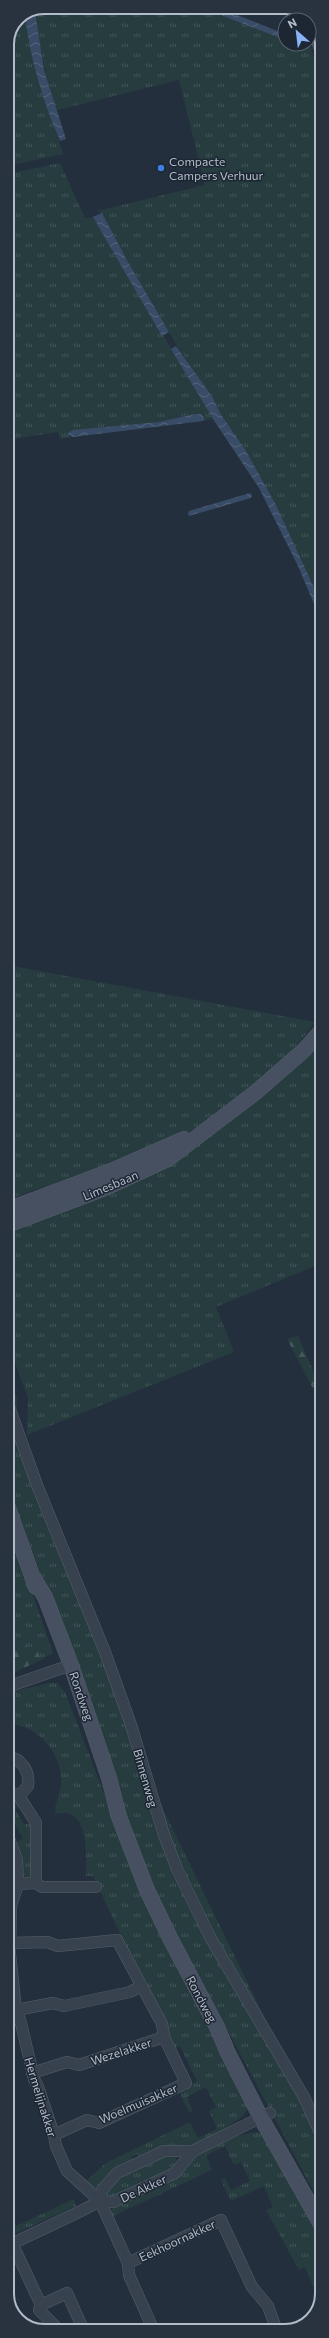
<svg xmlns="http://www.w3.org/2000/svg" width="329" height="2338" viewBox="0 0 329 2338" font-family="Commissioner,sans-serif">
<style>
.grass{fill:url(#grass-tufts)}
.forest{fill:url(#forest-firs)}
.water{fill:url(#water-waves)}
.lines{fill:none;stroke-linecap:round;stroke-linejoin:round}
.street-casing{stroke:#565f6c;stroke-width:12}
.secondary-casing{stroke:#565f6c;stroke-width:16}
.street{stroke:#38414e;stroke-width:11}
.secondary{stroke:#465061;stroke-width:15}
.shop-dot{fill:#3f7fe0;stroke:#1d2633;stroke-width:1.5}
.labels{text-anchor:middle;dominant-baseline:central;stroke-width:3;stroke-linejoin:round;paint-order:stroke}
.poi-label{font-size:12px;fill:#b4bcc9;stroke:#1d2633;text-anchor:start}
.street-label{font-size:12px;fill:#b4bcc9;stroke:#1d2633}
.rim{fill:none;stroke:#b4bcc9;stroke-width:2}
</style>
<defs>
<pattern id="grass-tufts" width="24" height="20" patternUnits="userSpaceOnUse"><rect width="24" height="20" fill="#263c3f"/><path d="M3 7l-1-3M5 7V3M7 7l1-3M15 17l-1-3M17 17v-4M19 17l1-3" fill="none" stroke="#435659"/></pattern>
<pattern id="forest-firs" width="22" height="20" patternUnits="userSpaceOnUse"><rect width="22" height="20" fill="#263c3f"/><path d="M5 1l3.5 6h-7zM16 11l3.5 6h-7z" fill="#435659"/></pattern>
<pattern id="water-waves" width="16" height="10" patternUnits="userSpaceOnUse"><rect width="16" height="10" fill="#394c67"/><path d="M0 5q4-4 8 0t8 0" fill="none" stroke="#53647b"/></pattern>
</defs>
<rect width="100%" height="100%" fill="#242f3e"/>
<!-- grass -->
<g class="grass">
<path d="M 44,7 L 200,7 L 285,40 L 285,44 L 310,45 L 322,82 L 322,605 L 276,505 L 246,451 L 220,413 L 212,396 L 179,349 L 128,262 L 102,213 L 97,211 L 205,185 L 179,80 L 57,110 C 45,77 39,45 35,11 Z"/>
<path d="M 25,15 C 32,63 48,108 63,154 L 7,166 L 7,44 L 18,18 Z"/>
<path d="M 60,163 L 85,218 L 93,217 L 213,419 L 203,421 L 205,419 L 195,414 L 159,422 L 67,434 L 73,437 L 60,439 L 58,432 L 7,440 L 7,174 Z"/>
<path d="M 7,965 L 315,1022 C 290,1058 235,1105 198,1127 C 174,1141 145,1150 119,1160 C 82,1173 44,1187 7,1200 Z"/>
<path d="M 322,1043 L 322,1263 L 216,1307 L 234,1352 L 27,1435 L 28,1398 L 7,1340 L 7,1231 L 224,1125 L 273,1088 Z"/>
<path d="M 7,1373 L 17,1399 L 17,1417 L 7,1389 Z"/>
<path d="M 7,1412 L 91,1626 L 131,1740 L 163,1844 L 300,2099 L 320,2145 L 322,2154 L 322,2207 L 155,1894 L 7,1487 Z"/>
<path d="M 7,1520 L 53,1653 L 41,1660 L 36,1647 L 16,1646 L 7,1642 Z"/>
<path d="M 49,1683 L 57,1683 L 65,1692 L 120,1835 L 249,2106 L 243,2116 L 214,2136 L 186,2148 L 157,2148 L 139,2156 L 137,2154 L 132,2156 L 132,2162 L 95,2188 L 85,2182 L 106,2163 L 118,2157 L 190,2122 L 198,2138 L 217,2129 L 209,2111 L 216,2107 L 206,2087 L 187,2097 L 193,2111 L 189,2113 L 180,2093 L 187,2090 L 185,2087 L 197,2081 L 180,2046 L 174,2049 L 93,1876 L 86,1876 C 86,1860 89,1821 70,1814 C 66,1812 59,1814 55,1814 C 55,1803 60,1794 61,1784 C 63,1754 38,1724 7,1724 L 7,1693 Z"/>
<path d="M 7,1768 L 15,1775 L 15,1786 L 7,1784 Z"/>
<path d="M 7,1793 L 14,1796 L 20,1806 L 15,1809 L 24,1824 L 32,1824 L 32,1878 L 23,1879 L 17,1842 L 23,1838 L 7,1811 Z"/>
<path d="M 159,1801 L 273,2035 L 218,1947 L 173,1849 Z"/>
<path d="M 255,2132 L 262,2134 L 322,2233 L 322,2294 L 319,2301 L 305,2267 L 299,2270 L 266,2210 L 273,2207 L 264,2186 L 231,2201 L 229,2198 L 221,2180 L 225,2178 L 231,2190 L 250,2181 L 241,2162 L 234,2165 L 225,2146 L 206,2155 L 212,2170 L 111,2217 L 112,2207 C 154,2181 205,2141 255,2132 Z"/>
<path d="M 165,2154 L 175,2157 L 177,2162 L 176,2168 L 112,2199 L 105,2196 C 108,2175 147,2163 165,2154 Z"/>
<path d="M 74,2199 L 76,2206 L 7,2237 L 7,2225 L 14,2222 L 16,2226 Z"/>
</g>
<!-- forest -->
<g class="forest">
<path d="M 298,1336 L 318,1382 L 322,1380 L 322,1406 L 287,1339 Z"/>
<path d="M 7,1642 L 16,1646 L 36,1647 L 41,1660 L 7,1676 Z"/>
</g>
<!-- water -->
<g class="water">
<path d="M 200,7 L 217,7 L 285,34 L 285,40 Z"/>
<path d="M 35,11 L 44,70 L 66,139 L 60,141 C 43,101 30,59 25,15 Z"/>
<path d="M 102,213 L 128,262 L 169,332 L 162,336 L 93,217 Z"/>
<path d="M 176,346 L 212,396 L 220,413 L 246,451 L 276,505 L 322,605 L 322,623 L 298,566 L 259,488 L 213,419 L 171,349 Z"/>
<path d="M 195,414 L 201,414 L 205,419 L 203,421 L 73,437 L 67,434 L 73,430 L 159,422 Z"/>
<path d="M 250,493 L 252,495 L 251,498 L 189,516 L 188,514 L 189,511 Z"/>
</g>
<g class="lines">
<!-- street casing -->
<g class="street-casing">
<g id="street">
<path d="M 7,1401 L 37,1485 L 105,1652 L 131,1725 L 164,1835 L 177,1869 L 210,1937 L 304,2097 L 322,2137"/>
<path d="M 7,1687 L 71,1665"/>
<path d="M 7,1756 C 22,1759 30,1771 28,1786 L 19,1796"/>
<path d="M 7,1790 L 19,1796 L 36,1823 L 36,1883"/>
<path d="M 7,1833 L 17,1860 L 18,1884 L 11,1906 L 10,1954 L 16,2010 L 21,2023 L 34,2079 L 38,2087 L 54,2135 L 56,2146 L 67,2171 L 100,2201 L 128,2263 L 129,2275 L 154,2331"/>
<path d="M 18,1884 L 36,1883 L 42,1887 L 96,1887"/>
<path d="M 10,1943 L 47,1942 L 58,1946 L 117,1940 L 162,2024 L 164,2037 L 186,2083 L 99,2123 L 87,2120 L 54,2135"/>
<path d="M 16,2010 L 53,2003 L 64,2006 L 130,1992 L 141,1986"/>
<path d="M 32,2073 L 67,2062 L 79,2065 L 164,2037"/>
<path d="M 100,2201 L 113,2202 L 175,2173 L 193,2151 L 270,2113"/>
<path d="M 100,2201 L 102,2190 L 117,2173 L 164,2151 L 193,2151"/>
<path d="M 12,2243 L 41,2305 L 39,2310 L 60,2331"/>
<path d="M 7,2246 L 81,2211 L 100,2201"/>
<path d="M 128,2263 L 221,2220 L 252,2287 L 268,2306 L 277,2331"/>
<path d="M 41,2305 L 67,2293 L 84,2331"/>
</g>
</g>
<!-- secondary casing -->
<g class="secondary-casing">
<g id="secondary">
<path d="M 311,18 L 322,49"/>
<path d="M 7,1210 L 111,1171 L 184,1139"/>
<path d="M 7,1225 L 105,1188 L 168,1159 L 256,1092 L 303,1051 L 322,1030"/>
<path d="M 7,1505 L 36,1587"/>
<path d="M 34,1579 L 45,1597 L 71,1665 L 109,1778 L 119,1817 L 147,1890 L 170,1938 L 217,2027 L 228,2053 L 261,2118 L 322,2226"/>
</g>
</g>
<!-- street -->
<use href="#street" class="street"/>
<!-- secondary -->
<use href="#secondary" class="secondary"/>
</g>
<!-- markers -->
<circle class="shop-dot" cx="161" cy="168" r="4"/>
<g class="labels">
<!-- poi labels -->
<g class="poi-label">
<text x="169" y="161">Compacte<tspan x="169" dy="14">Campers Verhuur</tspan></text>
</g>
<!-- street labels -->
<g class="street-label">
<text transform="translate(110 1185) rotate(-23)">Limesbaan</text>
<text transform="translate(82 1696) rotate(71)">Rondweg</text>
<text transform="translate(146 1778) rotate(74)">Binnenweg</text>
<text transform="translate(202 1999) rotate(62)">Rondweg</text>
<text transform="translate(121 2051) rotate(-18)">Wezelakker</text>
<text transform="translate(41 2097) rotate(73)">Hermelijnakker</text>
<text transform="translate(138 2103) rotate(-23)">Woelmuisakker</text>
<text transform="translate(143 2188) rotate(-25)">De Akker</text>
<text transform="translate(177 2240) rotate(-25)">Eekhoornakker</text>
</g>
</g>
<!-- crop -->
<path d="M0 0H329V2338H0ZM44 14H285A30 30 0 0 1 315 44V2294A30 30 0 0 1 285 2324H44A30 30 0 0 1 14 2294V44A30 30 0 0 1 44 14Z" fill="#29323f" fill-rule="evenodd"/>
<path class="rim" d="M44 14H285A30 30 0 0 1 315 44V2294A30 30 0 0 1 285 2324H44A30 30 0 0 1 14 2294V44A30 30 0 0 1 44 14Z"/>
<!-- north arrow -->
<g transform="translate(297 32) rotate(332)"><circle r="19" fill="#1d2633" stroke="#59626f"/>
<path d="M0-3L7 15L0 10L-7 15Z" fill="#8ab4f8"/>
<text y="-6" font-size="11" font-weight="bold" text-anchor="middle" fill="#b4bcc9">N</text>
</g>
</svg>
